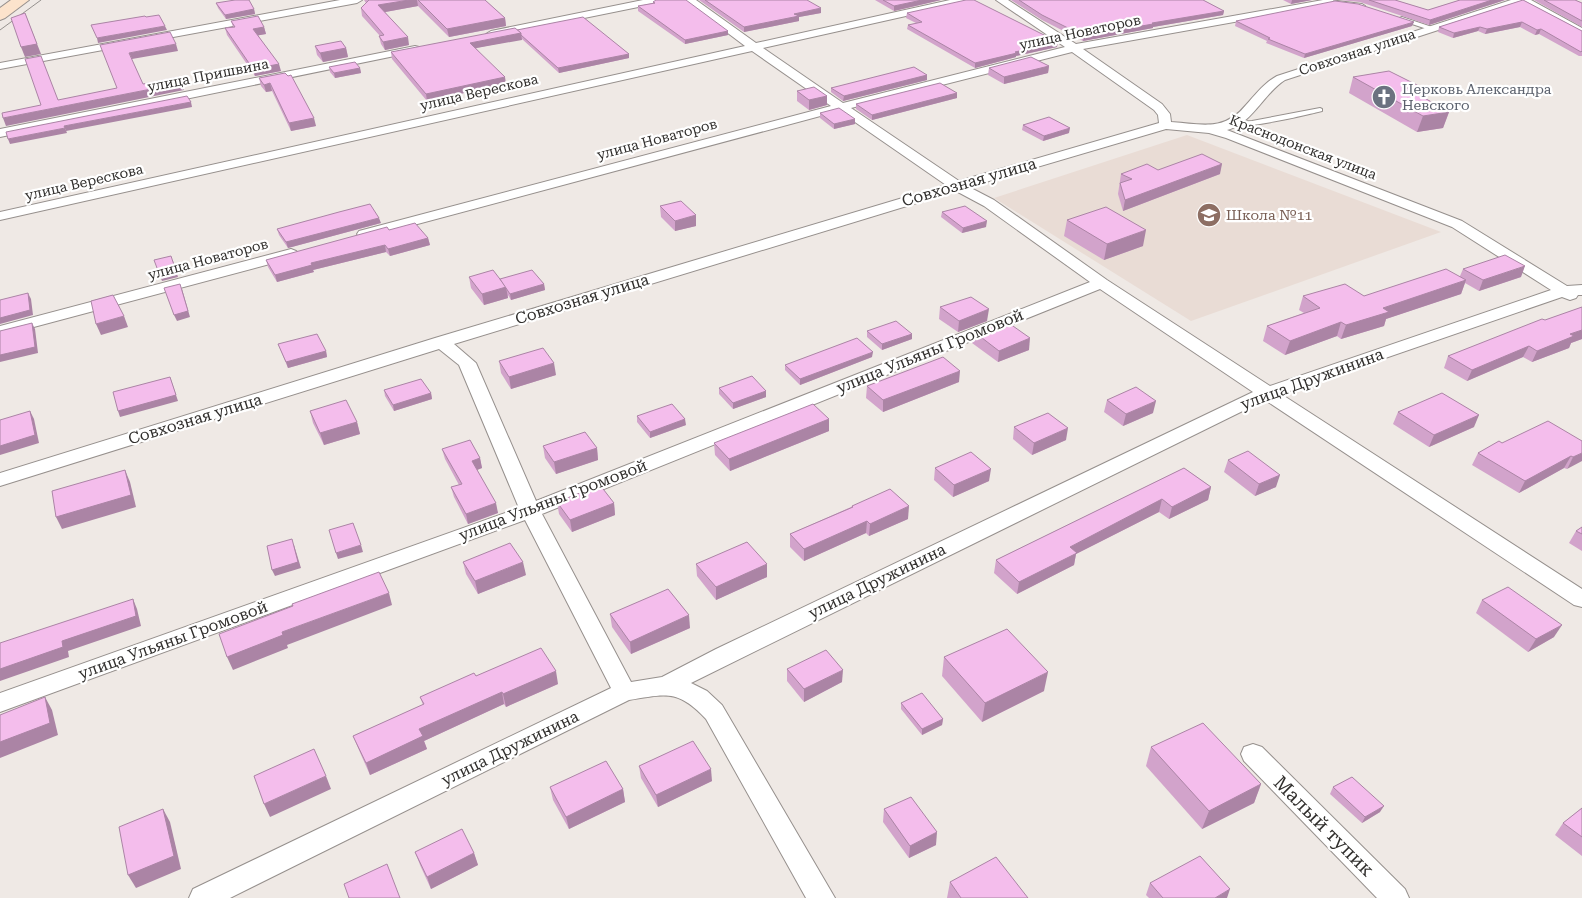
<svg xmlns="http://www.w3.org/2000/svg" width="1582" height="898" viewBox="0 0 1582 898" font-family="'Roboto Serif',serif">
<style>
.built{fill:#e9dcd5}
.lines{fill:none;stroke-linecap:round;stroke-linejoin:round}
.lane-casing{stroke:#96908d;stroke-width:2}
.street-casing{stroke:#96908d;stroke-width:2}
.secondary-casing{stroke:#96908d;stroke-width:2}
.lane{fill:#fff;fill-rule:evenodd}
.street{fill:#fff;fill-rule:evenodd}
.secondary{fill:#fce3cc;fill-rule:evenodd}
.tram{stroke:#95918e;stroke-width:1}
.wall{fill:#d2a3cb}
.shaded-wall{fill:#ab84a5}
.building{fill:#f4bdec;stroke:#ab84a5}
.labels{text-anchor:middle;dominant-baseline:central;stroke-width:4.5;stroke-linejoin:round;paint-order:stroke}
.far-street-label{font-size:14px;fill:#312f2d;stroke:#fff}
.far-worship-label{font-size:14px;fill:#5b616d;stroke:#fff;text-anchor:start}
.far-education-label{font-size:14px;fill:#785e54;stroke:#fff;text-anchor:start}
.street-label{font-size:16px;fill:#312f2d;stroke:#fff}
.near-street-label{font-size:19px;fill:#312f2d;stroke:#fff}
</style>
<rect width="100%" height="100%" fill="#efe9e5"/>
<!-- built -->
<path class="built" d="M 1187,135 L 1441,232 L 1191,321 L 994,198 Z"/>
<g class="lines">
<!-- lane casing -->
<g class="lane-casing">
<g id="lane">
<path d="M 1329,0 L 1362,4 L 1365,6 L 1362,8 L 1327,3 L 1326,2 Z"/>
<path d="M 1402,17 L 1432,27 L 1433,28 L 1430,30 L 1400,20 L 1400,18 Z"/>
<path d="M 1320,108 L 1322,109 L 1322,111 C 1306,115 1240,131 1229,124 L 1232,122 L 1252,121 Z"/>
</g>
</g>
<!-- street casing -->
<g class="street-casing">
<g id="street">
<path d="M 340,0 L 362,0 L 357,3 L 0,69 L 0,63 Z"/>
<path d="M 643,0 L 663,0 L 658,3 L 491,37 L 486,34 L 491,31 Z"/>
<path d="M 684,0 L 696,0 L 756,43 L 950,0 L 969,0 L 964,3 L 763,48 L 843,103 L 1065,47 L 996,0 L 1008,0 L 1076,44 L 1323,0 L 1333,0 L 1333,4 L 1329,5 L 1083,49 L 1162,104 L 1170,114 L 1171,122 C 1202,124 1224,132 1246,105 C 1256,94 1264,83 1277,76 L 1511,0 L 1531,0 L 1582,28 L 1582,35 L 1521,3 L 1285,80 C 1263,94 1253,123 1227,130 L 1462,221 L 1567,286 L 1582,285 L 1582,295 L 1578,295 L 1576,298 L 1570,300 L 1562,297 L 1281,394 L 1582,589 L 1582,607 L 1574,605 L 1265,400 L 691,683 L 707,691 L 722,705 L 835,898 L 806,898 L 706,719 C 678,689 666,694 629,700 L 230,898 L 189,898 L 193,889 L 611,688 L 525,520 L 0,712 L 0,693 L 519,508 L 459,365 L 439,349 L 0,486 L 0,473 L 435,338 L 946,185 L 839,111 L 369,237 L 359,237 L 357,234 L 359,231 L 831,106 L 752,51 L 0,220 L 0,212 L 745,46 ZM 1072,52 L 1154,110 L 1158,115 L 1159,123 L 959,181 L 851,108 ZM 1166,129 L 1209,133 L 1226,138 L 1452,227 L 1551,290 L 1270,386 L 1107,280 L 994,200 L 969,187 ZM 956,191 L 984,206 L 1090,282 L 536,501 L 476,363 L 454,344 ZM 1100,289 L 1253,392 L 716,649 L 662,677 L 631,682 L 542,514 Z"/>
<path d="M 415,46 L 419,47 L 421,49 L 419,51 L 0,137 L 0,129 Z"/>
<path d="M 291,249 L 296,251 L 299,254 L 296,257 L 0,336 L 0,326 Z"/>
<path d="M 1253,744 L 1262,747 L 1405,889 L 1409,898 L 1377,898 L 1244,761 L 1241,754 L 1244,747 Z"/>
</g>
</g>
<!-- secondary casing -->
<g class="secondary-casing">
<path id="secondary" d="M 11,0 L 29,0 L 5,18 L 0,20 L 0,8 Z"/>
</g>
<!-- lane -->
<use href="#lane" class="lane"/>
<!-- street -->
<use href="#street" class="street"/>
<!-- secondary -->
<use href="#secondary" class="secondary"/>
<!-- tram -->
<path class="tram" d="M 0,30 L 41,0"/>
</g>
<!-- wall -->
<g class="wall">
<path d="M 364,0 L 485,0 L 505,18 L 506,26 L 449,37 L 418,6 L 385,12 L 409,45 L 385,50 L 381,44 L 379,36 L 380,36 L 362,16 L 361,8 L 366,3 Z"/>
<path d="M 699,0 L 807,0 L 821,13 L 799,17 L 799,21 L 744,32 Z"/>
<path d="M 875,0 L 941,0 L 894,11 Z"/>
<path d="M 1011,0 L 1203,0 L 1224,11 L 1223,15 L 1153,27 L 1153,28 L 1083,41 L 1042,20 Z"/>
<path d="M 1283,0 L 1312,0 L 1291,4 Z"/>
<path d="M 1340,0 L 1395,0 L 1428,10 L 1460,0 L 1505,0 L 1429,25 L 1360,2 Z"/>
<path d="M 1523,0 L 1582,31 L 1582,56 L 1579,56 L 1539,34 L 1535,35 L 1520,27 L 1485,34 L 1478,31 L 1453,38 L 1438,32 L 1439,27 Z"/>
<path d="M 1534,0 L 1575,0 L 1582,3 L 1582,27 Z"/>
<path d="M 653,2 L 728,31 L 728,35 L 685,44 L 638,11 L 638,6 L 653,3 Z"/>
<path d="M 216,3 L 254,9 L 255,14 L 226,19 L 218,8 Z"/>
<path d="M 907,13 L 1057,47 L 1016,56 L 1016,57 L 975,68 L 907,29 L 908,25 L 916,23 L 906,18 Z"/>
<path d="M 231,21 L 264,27 L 266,34 L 258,35 L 281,71 L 255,76 L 227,35 L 225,28 L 233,27 Z"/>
<path d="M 1236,21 L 1412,26 L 1304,58 L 1266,43 L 1267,41 L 1235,26 Z"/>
<path d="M 517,30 L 629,58 L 559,73 L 522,39 L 476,48 L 506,84 L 427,101 L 392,59 L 391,52 Z"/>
<path d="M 315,46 L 346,48 L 348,57 L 323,62 L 317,55 Z"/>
<path d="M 1049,66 L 1048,73 L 1004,84 L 988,75 L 989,68 Z"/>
<path d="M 329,67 L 360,68 L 361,73 L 335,78 L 330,72 Z"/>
<path d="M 285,73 L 316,126 L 291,131 L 272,91 L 266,92 L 261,86 L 259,78 Z"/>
<path d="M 927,75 L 927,80 L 843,101 L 831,92 L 831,88 Z"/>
<path d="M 1353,77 L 1419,86 L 1416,93 L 1449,112 L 1443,128 L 1417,132 L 1349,93 Z"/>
<path d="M 797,91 L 827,96 L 827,105 L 809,110 L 797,101 Z"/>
<path d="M 957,93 L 957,98 L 872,120 L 856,109 L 856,104 Z"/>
<path d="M 820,113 L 855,119 L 855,124 L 834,129 L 820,118 Z"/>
<path d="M 1023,125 L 1069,133 L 1043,141 L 1022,130 Z"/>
<path d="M 1158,170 L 1220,174 L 1123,211 L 1118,194 L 1121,174 Z"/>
<path d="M 660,206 L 696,226 L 675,231 L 661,217 Z"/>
<path d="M 942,212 L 986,227 L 962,233 L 941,217 Z"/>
<path d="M 1067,220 L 1143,246 L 1104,260 L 1064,236 Z"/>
<path d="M 381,223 L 288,248 L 279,235 L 277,229 Z"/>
<path d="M 389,230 L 428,238 L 430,245 L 390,256 L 386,252 L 313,270 L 314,272 L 277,282 L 268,267 L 266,260 Z"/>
<path d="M 1463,269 L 1521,277 L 1479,291 L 1465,283 L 1461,294 L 1386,319 L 1384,326 L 1341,339 L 1337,336 L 1285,355 L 1263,341 L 1267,326 L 1304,313 L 1299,310 L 1303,296 L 1364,296 L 1460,276 Z"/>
<path d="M 469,277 L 544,284 L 545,290 L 511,300 L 508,295 L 508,298 L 484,305 L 471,288 Z"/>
<path d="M 940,307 L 987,321 L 958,332 L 939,319 Z"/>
<path d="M 1582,307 L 1582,339 L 1571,343 L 1569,348 L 1532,362 L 1523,357 L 1467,381 L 1444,368 L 1448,356 Z"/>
<path d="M 867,331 L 912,334 L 912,339 L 882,350 L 867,337 Z"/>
<path d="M 973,331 L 1029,350 L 998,362 L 972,343 Z"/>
<path d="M 278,344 L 326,351 L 327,357 L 288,368 Z"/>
<path d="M 872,357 L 800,385 L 785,370 L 785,365 Z"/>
<path d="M 499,361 L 556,375 L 511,389 L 501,373 Z"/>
<path d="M 959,382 L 883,412 L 866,398 L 867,386 Z"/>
<path d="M 719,388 L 766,391 L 766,397 L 733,409 L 719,394 Z"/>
<path d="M 384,390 L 431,393 L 432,399 L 394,411 L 385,396 Z"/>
<path d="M 1107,400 L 1153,413 L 1123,426 L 1104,412 Z"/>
<path d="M 310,411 L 357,422 L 360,434 L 324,445 L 313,423 Z"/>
<path d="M 1398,412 L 1474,427 L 1429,447 L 1393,424 Z"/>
<path d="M 637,416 L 686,425 L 650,438 L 637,422 Z"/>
<path d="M 829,419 L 829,431 L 730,471 L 715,455 L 714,443 Z"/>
<path d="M 1014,427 L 1066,440 L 1032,455 L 1013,439 Z"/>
<path d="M 1582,441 L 1567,469 L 1564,468 L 1519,493 L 1472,465 L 1478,453 L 1502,443 Z"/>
<path d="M 543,446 L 597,448 L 598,460 L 556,474 L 545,458 Z"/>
<path d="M 442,449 L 480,458 L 482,468 L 477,470 L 498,513 L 468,524 L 454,497 L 451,487 L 459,485 L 445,459 Z"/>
<path d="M 1228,460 L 1276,487 L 1255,496 L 1224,472 Z"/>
<path d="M 935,468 L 989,481 L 953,497 L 934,480 Z"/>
<path d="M 1184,468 L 1211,487 L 1208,500 L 1169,519 L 1159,512 L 1076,554 L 1074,565 L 1017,594 L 994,573 L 996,560 Z"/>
<path d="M 557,502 L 614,503 L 615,515 L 572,532 L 559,514 Z"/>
<path d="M 852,506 L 908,519 L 869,536 L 866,533 L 804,561 L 790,547 L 790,534 L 851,507 Z"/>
<path d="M 1582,527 L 1582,551 L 1569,543 L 1576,531 Z"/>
<path d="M 463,562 L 526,575 L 478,594 L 466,574 Z"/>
<path d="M 696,564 L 767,577 L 716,600 L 697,576 Z"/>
<path d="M 1482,600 L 1554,637 L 1528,652 L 1476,613 Z"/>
<path d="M 610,614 L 690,628 L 631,654 L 612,627 Z"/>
<path d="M 944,657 L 1044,691 L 982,722 L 942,676 Z"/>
<path d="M 787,669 L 842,682 L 804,702 L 787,681 Z"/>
<path d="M 476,676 L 558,684 L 506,707 L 504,704 L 424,741 L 427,749 L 370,775 L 358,748 L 353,736 L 423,705 L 420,697 Z"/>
<path d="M 901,703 L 943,719 L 942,725 L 922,735 L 901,709 Z"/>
<path d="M 1151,747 L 1261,784 L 1254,803 L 1202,829 L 1146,766 Z"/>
<path d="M 639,766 L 712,781 L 658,807 L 641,778 Z"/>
<path d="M 550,787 L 623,789 L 625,802 L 569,829 L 553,800 Z"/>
<path d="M 1333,787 L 1380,812 L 1362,823 L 1330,794 Z"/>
<path d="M 1582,808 L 1582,856 L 1555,835 L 1563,823 Z"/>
<path d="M 884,809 L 936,845 L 909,858 L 883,822 Z"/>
<path d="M 415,852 L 474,853 L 478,865 L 431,889 L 420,865 Z"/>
<path d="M 950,882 L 1028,898 L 947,898 Z"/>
<path d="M 1150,883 L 1227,898 L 1149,898 L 1146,895 Z"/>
</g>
<!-- shaded-wall -->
<g class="shaded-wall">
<path d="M 409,0 L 417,0 L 418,6 L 380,13 L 378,5 Z"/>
<path d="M 922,0 L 941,0 L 894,11 L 894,6 Z"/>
<path d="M 1292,0 L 1312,0 L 1291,4 Z"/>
<path d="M 1492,0 L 1505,0 L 1429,25 L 1430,20 Z"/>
<path d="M 821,8 L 821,13 L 799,17 L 799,21 L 744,32 L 744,27 L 794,14 Z"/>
<path d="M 254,9 L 255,14 L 226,19 L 225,15 Z"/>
<path d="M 1224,11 L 1223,15 L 1153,27 L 1153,28 L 1083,41 L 1084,36 L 1152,23 Z"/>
<path d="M 25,13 L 41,54 L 25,57 L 21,47 Z"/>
<path d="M 505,18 L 506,26 L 449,37 L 447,29 Z"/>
<path d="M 1414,22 L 1412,26 L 1304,58 L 1305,54 Z"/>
<path d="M 1522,22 L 1520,27 L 1485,34 L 1487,29 Z"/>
<path d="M 165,26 L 167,30 L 98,43 L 97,38 Z"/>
<path d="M 264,27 L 266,34 L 255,36 L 253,29 Z"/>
<path d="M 1480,27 L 1478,31 L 1453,38 L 1454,33 Z"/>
<path d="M 1541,29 L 1539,34 L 1535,35 L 1537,30 Z"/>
<path d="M 728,31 L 728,35 L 685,44 L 685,40 Z"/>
<path d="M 521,33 L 522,40 L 471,49 L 470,43 Z"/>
<path d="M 408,37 L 409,45 L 385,50 L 383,42 Z"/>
<path d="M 1058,42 L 1057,47 L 1016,56 L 1016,57 L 975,68 L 975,63 L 1015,52 Z"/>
<path d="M 176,44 L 178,51 L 132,59 L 129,53 Z"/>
<path d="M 346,48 L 348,57 L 323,62 L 320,53 Z"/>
<path d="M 629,54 L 629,58 L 559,73 L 558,68 Z"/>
<path d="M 279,64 L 281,71 L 255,76 L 253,69 Z"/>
<path d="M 1049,66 L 1048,73 L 1004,84 L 1004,77 Z"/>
<path d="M 360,68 L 361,73 L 335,78 L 334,73 Z"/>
<path d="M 927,75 L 927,80 L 843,101 L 844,96 Z"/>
<path d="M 505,77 L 506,84 L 427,101 L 426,94 Z"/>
<path d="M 182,83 L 184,90 L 6,126 L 3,118 Z"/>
<path d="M 270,83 L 272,91 L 266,92 L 264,85 Z"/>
<path d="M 1419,86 L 1414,101 L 1407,88 Z"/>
<path d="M 957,93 L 957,98 L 872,120 L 872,115 Z"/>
<path d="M 827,96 L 827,105 L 809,110 L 809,100 Z"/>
<path d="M 191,102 L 192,107 L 66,131 L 64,126 Z"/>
<path d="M 1449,112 L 1443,128 L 1417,132 L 1423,116 Z"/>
<path d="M 314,118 L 316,126 L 291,131 L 289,123 Z"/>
<path d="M 855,119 L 855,124 L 834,129 L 834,124 Z"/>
<path d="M 65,128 L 67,133 L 10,144 L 8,139 Z"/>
<path d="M 1070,128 L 1069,133 L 1043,141 L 1044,136 Z"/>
<path d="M 1222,164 L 1220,174 L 1123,211 L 1125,200 Z"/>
<path d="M 696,215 L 696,226 L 675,231 L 675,221 Z"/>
<path d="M 379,218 L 381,223 L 288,248 L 286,242 Z"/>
<path d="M 987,221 L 986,227 L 962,233 L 963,228 Z"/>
<path d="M 1146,230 L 1143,246 L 1104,260 L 1107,244 Z"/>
<path d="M 428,238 L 430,245 L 390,256 L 388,249 Z"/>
<path d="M 385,245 L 386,252 L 313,270 L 314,272 L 277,282 L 275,275 L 311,263 Z"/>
<path d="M 173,261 L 178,277 L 162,281 L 160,276 Z"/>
<path d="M 1525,266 L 1521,277 L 1479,291 L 1483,280 Z"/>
<path d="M 1466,280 L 1461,294 L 1386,319 L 1384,326 L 1341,339 L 1346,325 L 1383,308 Z"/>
<path d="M 544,284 L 545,290 L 511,300 L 510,294 Z"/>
<path d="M 506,287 L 508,298 L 484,305 L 482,294 Z"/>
<path d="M 182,289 L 190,317 L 177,321 L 174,315 Z"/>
<path d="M 28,293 L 31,299 L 33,315 L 0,324 L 0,318 Z"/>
<path d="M 989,309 L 987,321 L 958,332 L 959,321 Z"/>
<path d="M 124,316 L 128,327 L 101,335 L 96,324 Z"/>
<path d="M 1341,322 L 1337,336 L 1285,355 L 1290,341 Z"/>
<path d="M 32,323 L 35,329 L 38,353 L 0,362 L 0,355 Z"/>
<path d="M 1582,330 L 1582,339 L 1571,343 L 1569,348 L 1532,362 L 1537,351 L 1570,334 Z"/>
<path d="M 912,334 L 912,339 L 882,350 L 882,344 Z"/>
<path d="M 1030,338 L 1029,350 L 998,362 L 999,351 Z"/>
<path d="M 1529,346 L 1523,357 L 1467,381 L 1472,370 Z"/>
<path d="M 326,351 L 327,357 L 288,368 L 286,362 Z"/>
<path d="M 873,352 L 872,357 L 800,385 L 800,379 Z"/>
<path d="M 554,363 L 556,375 L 511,389 L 509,377 Z"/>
<path d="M 960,371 L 959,382 L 883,412 L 883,400 Z"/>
<path d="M 170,377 L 178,401 L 120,417 L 118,411 Z"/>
<path d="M 766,391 L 766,397 L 733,409 L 733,403 Z"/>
<path d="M 431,393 L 432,399 L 394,411 L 393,405 Z"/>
<path d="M 1156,401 L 1153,413 L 1123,426 L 1126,414 Z"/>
<path d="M 30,411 L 34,419 L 39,443 L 0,455 L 0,446 Z"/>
<path d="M 1479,415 L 1474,427 L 1429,447 L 1434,435 Z"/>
<path d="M 685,419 L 686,425 L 650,438 L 650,432 Z"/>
<path d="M 829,419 L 829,431 L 730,471 L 729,459 Z"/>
<path d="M 357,422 L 360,434 L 324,445 L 320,433 Z"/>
<path d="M 1068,428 L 1066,440 L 1032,455 L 1034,443 Z"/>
<path d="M 597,448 L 598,460 L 556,474 L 554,462 Z"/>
<path d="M 1582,453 L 1582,461 L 1567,469 L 1573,457 Z"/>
<path d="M 1571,456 L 1564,468 L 1519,493 L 1525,481 Z"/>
<path d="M 480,458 L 482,468 L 474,471 L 472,461 Z"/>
<path d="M 991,469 L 989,481 L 953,497 L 954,485 Z"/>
<path d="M 125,470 L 130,482 L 136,507 L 62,529 L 56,517 Z"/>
<path d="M 1280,475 L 1276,487 L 1255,496 L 1259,484 Z"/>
<path d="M 1211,487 L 1208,500 L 1169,519 L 1172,507 Z"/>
<path d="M 1162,499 L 1159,512 L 1076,554 L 1074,565 L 1017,594 L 1019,582 L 1070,547 Z"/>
<path d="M 496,503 L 498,513 L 468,524 L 466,514 Z"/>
<path d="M 614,503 L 615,515 L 572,532 L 570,520 Z"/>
<path d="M 909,506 L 908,519 L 869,536 L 870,524 Z"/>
<path d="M 867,521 L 866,533 L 804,561 L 804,549 Z"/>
<path d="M 294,545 L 301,568 L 275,576 L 272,570 Z"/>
<path d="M 361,545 L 363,552 L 338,559 L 336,553 Z"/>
<path d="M 523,562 L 526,575 L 478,594 L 475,581 Z"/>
<path d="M 767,564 L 767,577 L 716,600 L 716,587 Z"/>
<path d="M 389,593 L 392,605 L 287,645 L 288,648 L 233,670 L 227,657 L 282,632 Z"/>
<path d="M 133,599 L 137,609 L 141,626 L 68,651 L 69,657 L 0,681 L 0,669 L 62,641 Z"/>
<path d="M 689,615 L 690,628 L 631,654 L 630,642 Z"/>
<path d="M 1562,625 L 1554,637 L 1528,652 L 1536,639 Z"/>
<path d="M 843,670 L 842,682 L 804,702 L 804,689 Z"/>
<path d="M 556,671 L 558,684 L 506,707 L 503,694 Z"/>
<path d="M 1048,672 L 1044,691 L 982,722 L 985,703 Z"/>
<path d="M 502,692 L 504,704 L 424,741 L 427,749 L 370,775 L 366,763 L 419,729 Z"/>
<path d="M 45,697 L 52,710 L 58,735 L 0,758 L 0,742 Z"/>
<path d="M 943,719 L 942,725 L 922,735 L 922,729 Z"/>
<path d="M 711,769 L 712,781 L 658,807 L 656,795 Z"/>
<path d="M 326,776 L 331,789 L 270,817 L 264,804 Z"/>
<path d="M 1261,784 L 1254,803 L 1202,829 L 1209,811 Z"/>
<path d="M 623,789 L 625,802 L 569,829 L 566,817 Z"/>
<path d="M 1384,806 L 1380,812 L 1362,823 L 1365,817 Z"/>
<path d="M 163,809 L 170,822 L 181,869 L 136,888 L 128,875 Z"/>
<path d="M 937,832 L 936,845 L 909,858 L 910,846 Z"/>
<path d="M 474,853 L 478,865 L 431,889 L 427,877 Z"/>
<path d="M 1230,889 L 1227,898 L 1215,898 Z"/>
</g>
<!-- building -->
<g class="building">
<path d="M 235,0 L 249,0 L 254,9 L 225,15 L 216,3 Z"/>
<path d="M 369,0 L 409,0 L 378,5 L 408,37 L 383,42 L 379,36 L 384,35 L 361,8 Z"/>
<path d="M 418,0 L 485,0 L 505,18 L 447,29 Z"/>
<path d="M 656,0 L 686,0 L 728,31 L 685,40 L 638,6 L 655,3 L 653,2 Z"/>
<path d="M 705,0 L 807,0 L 821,8 L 794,14 L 799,16 L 744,27 Z"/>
<path d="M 883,0 L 922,0 L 894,6 Z"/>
<path d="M 966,0 L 974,0 L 1058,42 L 1015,52 L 1017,53 L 975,63 L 908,25 L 922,22 L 907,13 Z"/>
<path d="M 1019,0 L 1203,0 L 1224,11 L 1152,23 L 1153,24 L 1084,36 L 1042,15 Z"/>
<path d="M 1369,0 L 1395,0 L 1428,10 L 1460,0 L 1492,0 L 1430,20 Z"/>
<path d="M 1523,0 L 1582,31 L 1582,51 L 1581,52 L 1541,29 L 1537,30 L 1522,22 L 1487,29 L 1480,27 L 1454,33 L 1439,27 Z"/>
<path d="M 1544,0 L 1575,0 L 1582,3 L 1582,21 Z"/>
<path d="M 1335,1 L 1358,4 L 1414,22 L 1305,54 L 1268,39 L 1270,38 L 1236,21 Z"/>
<path d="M 25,13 L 37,44 L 21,47 L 11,18 Z"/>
<path d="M 159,15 L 165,26 L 97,38 L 91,25 L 145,16 L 146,17 Z"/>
<path d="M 258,16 L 264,27 L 253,29 L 279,64 L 253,69 L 225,28 L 235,27 L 231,21 Z"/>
<path d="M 583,17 L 629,54 L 558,68 L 521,35 L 521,33 L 517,30 Z"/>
<path d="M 515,28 L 521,33 L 470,43 L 505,77 L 426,94 L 391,52 Z"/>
<path d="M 170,32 L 176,44 L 129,53 L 143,84 L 179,77 L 182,83 L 3,118 L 2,113 L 41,105 L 25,59 L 41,56 L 58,100 L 117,88 L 100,45 Z"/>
<path d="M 341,41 L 346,48 L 320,53 L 315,46 Z"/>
<path d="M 1031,57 L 1049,66 L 1004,77 L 989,68 Z"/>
<path d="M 355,62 L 360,68 L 334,73 L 329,67 Z"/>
<path d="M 914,67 L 927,75 L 844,96 L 831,88 Z"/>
<path d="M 1389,71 L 1419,86 L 1407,88 L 1449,112 L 1423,116 L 1353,77 Z"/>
<path d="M 285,73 L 288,76 L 291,75 L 314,118 L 289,123 L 270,83 L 264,85 L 259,78 Z"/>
<path d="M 940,83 L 957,93 L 872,115 L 856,104 Z"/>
<path d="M 814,87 L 827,96 L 809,100 L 797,91 Z"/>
<path d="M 187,96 L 191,102 L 64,126 L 65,128 L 8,139 L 6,132 Z"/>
<path d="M 839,108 L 855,119 L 834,124 L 820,113 Z"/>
<path d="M 1049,117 L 1070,128 L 1044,136 L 1023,125 Z"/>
<path d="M 1202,154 L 1222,164 L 1125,200 L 1120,183 L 1132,179 L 1121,174 L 1147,164 L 1158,170 Z"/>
<path d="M 681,201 L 696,215 L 675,221 L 660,206 Z"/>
<path d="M 370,204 L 379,218 L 286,242 L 277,229 L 339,212 Z"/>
<path d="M 965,206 L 987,221 L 963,228 L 942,212 Z"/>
<path d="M 1106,207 L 1146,230 L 1107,244 L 1067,220 Z"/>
<path d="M 415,223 L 428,238 L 388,249 L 385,245 L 311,263 L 312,265 L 275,275 L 266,260 L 387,227 L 389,230 Z"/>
<path d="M 1505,255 L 1525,266 L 1483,280 L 1463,269 Z"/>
<path d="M 171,256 L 176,271 L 160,276 L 154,260 Z"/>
<path d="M 1446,269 L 1466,280 L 1383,308 L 1389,312 L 1346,325 L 1341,322 L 1290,341 L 1267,326 L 1320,308 L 1303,296 L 1345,284 L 1364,296 Z"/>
<path d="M 493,270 L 506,287 L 482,294 L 469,277 Z"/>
<path d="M 532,270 L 544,284 L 510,294 L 500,279 Z"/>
<path d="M 180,284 L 188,311 L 174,315 L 164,288 Z"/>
<path d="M 28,293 L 30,310 L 0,318 L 0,300 Z"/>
<path d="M 113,295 L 124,316 L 96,324 L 91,301 Z"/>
<path d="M 971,297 L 989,309 L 959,321 L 940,307 Z"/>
<path d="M 1582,307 L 1582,330 L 1570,334 L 1574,336 L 1537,351 L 1529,346 L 1472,370 L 1448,356 L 1542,319 L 1545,320 Z"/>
<path d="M 1003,319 L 1030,338 L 999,351 L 973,331 Z"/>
<path d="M 896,321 L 912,334 L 882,344 L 867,331 Z"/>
<path d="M 32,323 L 35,347 L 0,355 L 0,331 Z"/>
<path d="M 317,334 L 326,351 L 286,362 L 278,344 Z"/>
<path d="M 857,338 L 873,352 L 800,379 L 785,365 Z"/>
<path d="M 543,348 L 554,363 L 509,377 L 499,361 Z"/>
<path d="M 943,357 L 960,371 L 883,400 L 867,386 Z"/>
<path d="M 752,376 L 766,391 L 733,403 L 719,388 Z"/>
<path d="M 170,377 L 176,395 L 118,411 L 113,392 Z"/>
<path d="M 421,379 L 431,393 L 393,405 L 384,390 Z"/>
<path d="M 1136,387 L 1156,401 L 1126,414 L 1107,400 Z"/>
<path d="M 1442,393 L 1479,415 L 1434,435 L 1398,412 Z"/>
<path d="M 346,400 L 357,422 L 320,433 L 310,411 Z"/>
<path d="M 672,404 L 685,419 L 650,432 L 637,416 Z"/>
<path d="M 813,404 L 829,419 L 729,459 L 714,443 Z"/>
<path d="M 30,411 L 35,435 L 0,446 L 0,420 Z"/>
<path d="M 1048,413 L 1068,428 L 1034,443 L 1014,427 Z"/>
<path d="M 1548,421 L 1582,441 L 1582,453 L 1573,457 L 1571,456 L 1525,481 L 1478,453 L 1499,441 L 1502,443 Z"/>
<path d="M 585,432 L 597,448 L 554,462 L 543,446 Z"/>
<path d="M 470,440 L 480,458 L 472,461 L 496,503 L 466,514 L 451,487 L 462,484 L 442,449 Z"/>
<path d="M 1248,451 L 1280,475 L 1259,484 L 1228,460 Z"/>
<path d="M 971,452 L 991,469 L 954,485 L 935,468 Z"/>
<path d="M 1184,468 L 1211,487 L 1172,507 L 1162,499 L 1070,547 L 1077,553 L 1019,582 L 996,560 Z"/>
<path d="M 125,470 L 131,495 L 56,517 L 52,491 Z"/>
<path d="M 600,485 L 614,503 L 570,520 L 557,502 Z"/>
<path d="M 890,489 L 909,506 L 870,524 L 867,521 L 804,549 L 790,534 L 853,507 L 852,506 Z"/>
<path d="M 353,523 L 361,545 L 336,553 L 329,530 Z"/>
<path d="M 1582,527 L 1582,534 L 1576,531 Z"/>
<path d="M 292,539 L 298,562 L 272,570 L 267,546 Z"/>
<path d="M 747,542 L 767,564 L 716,587 L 696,564 Z"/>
<path d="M 510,543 L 523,562 L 475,581 L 463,562 Z"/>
<path d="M 379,572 L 389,593 L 282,632 L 283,635 L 227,657 L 219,634 L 293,606 L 292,604 Z"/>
<path d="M 1508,587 L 1562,625 L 1536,639 L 1482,600 Z"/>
<path d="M 668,589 L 689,615 L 630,642 L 610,614 Z"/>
<path d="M 133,599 L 136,616 L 62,641 L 63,647 L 0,669 L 0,643 Z"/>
<path d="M 1007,629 L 1048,672 L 985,703 L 944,657 Z"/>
<path d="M 541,648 L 556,671 L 503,694 L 502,692 L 419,729 L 423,736 L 366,763 L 353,736 L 424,704 L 420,697 L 474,673 L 476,676 Z"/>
<path d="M 826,650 L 843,670 L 804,689 L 787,669 Z"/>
<path d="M 922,693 L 943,719 L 922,729 L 901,703 Z"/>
<path d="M 45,697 L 50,723 L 0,742 L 0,715 Z"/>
<path d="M 1203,723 L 1261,784 L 1209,811 L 1151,747 Z"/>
<path d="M 693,741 L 711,769 L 656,795 L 639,766 Z"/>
<path d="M 314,749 L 326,776 L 264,804 L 254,776 Z"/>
<path d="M 606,761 L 623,789 L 566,817 L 550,787 Z"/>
<path d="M 1352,777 L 1384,806 L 1365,817 L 1333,787 Z"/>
<path d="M 911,797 L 937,832 L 910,846 L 884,809 Z"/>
<path d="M 1582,808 L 1582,837 L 1563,823 Z"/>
<path d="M 163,809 L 174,856 L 128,875 L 119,827 Z"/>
<path d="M 462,829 L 474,853 L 427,877 L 415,852 Z"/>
<path d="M 1200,856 L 1230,889 L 1215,898 L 1163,898 L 1150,883 Z"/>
<path d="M 996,857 L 1028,898 L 961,898 L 950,882 Z"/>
<path d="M 387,864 L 400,898 L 349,898 L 344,884 Z"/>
</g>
<!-- icons -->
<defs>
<g id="church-disc" transform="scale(1.25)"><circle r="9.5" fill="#6b7280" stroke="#fff"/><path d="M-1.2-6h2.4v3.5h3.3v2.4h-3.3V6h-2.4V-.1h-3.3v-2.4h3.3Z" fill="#fff"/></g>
<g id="school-disc" transform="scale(1.25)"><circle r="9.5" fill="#8d6e63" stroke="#fff"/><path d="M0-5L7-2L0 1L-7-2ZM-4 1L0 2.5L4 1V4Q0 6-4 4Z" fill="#fff"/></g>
</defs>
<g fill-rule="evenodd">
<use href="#church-disc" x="1384" y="97"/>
<use href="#school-disc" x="1209" y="215"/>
</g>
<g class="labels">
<!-- far-street labels -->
<g class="far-street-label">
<text transform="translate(1080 32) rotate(-12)">улица Новаторов</text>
<text transform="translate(1357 52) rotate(-18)">Совхозная улица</text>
<text transform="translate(208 75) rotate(-11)">улица Пришвина</text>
<text transform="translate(479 92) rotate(-13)">улица Верескова</text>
<text transform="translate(657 139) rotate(-15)">улица Новаторов</text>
<text transform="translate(1303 147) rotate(21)">Краснодонская улица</text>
<text transform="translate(84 182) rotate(-13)">улица Верескова</text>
<text transform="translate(208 259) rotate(-15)">улица Новаторов</text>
</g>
<!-- far-worship labels -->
<g class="far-worship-label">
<text x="1402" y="89">Церковь Александра<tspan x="1402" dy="16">Невского</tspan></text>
</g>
<!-- far-education labels -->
<g class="far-education-label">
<text x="1226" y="215">Школа №11</text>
</g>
<!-- street labels -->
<g class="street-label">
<text transform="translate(969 182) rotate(-16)">Совхозная улица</text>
<text transform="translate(582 299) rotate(-17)">Совхозная улица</text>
<text transform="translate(930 351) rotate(-22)">улица Ульяны Громовой</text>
<text transform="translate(1312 379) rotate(-20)">улица Дружинина</text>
<text transform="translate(195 419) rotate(-17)">Совхозная улица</text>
<text transform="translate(553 500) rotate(-21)">улица Ульяны Громовой</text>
<text transform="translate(877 581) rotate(-26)">улица Дружинина</text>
<text transform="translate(173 640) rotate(-20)">улица Ульяны Громовой</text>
<text transform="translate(510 748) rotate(-26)">улица Дружинина</text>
</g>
<!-- near-street labels -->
<g class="near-street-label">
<text transform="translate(1324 826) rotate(45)">Малый тупик</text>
</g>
</g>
</svg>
